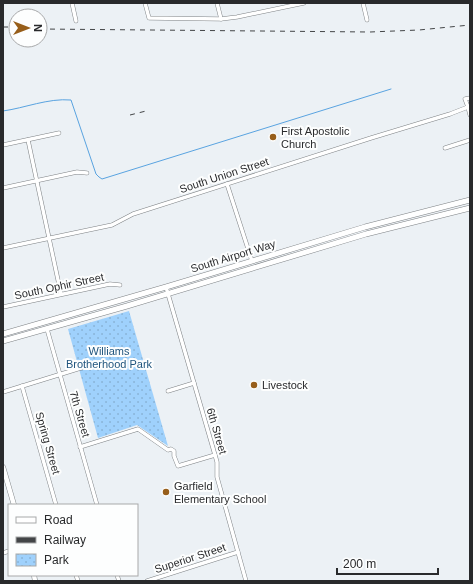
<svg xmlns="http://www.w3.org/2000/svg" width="473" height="584" viewBox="0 0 473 584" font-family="Arial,sans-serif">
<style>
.park{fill:url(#park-dots)}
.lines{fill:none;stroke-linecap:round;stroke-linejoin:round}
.stream{stroke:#59a3e0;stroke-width:1}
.minor-casing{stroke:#7e8285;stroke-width:4.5}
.tertiary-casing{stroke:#7e8285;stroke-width:5.5}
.secondary-casing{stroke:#7e8285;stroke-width:6}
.minor{stroke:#fff;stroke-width:3.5}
.tertiary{stroke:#fff;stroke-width:4.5}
.secondary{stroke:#fff;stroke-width:5}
.rail{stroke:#434547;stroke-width:1;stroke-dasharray:5 5;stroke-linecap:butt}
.poi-dot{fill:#975e1a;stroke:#fdfefe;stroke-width:1.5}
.labels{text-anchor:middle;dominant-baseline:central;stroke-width:4;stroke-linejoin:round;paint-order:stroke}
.poi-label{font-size:11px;fill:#292a2c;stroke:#fdfefe;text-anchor:start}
.street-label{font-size:11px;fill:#292a2c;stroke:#fdfefe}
.park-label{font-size:11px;fill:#1f547d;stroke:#fdfefe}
</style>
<defs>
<pattern id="park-dots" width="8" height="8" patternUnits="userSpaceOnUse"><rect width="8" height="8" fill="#9fd1fc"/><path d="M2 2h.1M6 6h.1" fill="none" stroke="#89b4d8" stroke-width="1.8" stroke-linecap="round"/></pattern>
</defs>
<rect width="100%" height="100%" fill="#ecf1f5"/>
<!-- park -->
<path class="park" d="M 129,311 L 168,446 L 137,425 L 98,438 L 68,329 Z"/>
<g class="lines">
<!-- stream -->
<path class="stream" d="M 3,111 C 25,108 48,98 71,100 L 96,174 L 99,177 L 102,179 L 391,89"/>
<!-- minor casing -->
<g class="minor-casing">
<g id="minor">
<path d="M 72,3 L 76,21"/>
<path d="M 145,3 L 149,18 L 221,19 L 237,17 L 304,3"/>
<path d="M 217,3 L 221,19"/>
<path d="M 363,3 L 367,20"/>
<path d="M 468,107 L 470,115"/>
<path d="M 28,140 L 61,294"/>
<path d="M 3,145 L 59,133"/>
<path d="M 445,148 L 470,140"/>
<path d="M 227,184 L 252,261"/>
<path d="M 3,188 L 77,172 L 87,173"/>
<path d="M 3,248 L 112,225 L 133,214 L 371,138 L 450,114 L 468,107 L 465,99 L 470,98"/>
<path d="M 166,287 L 215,455 L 217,462 L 217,477 L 246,581"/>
<path d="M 3,307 L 110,284 L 120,285"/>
<path d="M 47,329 L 97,505"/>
<path d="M 22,386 L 56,505"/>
<path d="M 168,391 L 194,383"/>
<path d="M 3,392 L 84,367"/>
<path d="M 80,447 L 138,429 L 168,450 L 171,449 L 174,451 L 174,456 L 178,466 L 215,455"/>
<path d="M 3,553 L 9,551"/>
<path d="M 76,575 L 78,581"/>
<path d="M 117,575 L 119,581"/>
<path d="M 147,581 L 238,552"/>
</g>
</g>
<!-- tertiary casing -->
<g class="tertiary-casing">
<g id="tertiary">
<path d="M 3,467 L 14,505"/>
<path d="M 34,575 L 35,581"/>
</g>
</g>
<!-- secondary casing -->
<g class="secondary-casing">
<g id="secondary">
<path d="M 3,334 L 166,287 L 365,227 L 470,200"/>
<path d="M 3,341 L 127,306 L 366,234 L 470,208"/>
</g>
</g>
<!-- minor -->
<use href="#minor" class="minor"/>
<!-- tertiary -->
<use href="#tertiary" class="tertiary"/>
<!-- secondary -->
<use href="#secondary" class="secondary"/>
<!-- rail -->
<g class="rail">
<path d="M 3,27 L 16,27"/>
<path d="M 40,29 L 370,32 L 419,30 L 470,25"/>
<path d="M 130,115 L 146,111"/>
</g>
</g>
<!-- markers -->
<g class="poi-dot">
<circle cx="273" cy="137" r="4"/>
<circle cx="254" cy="385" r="4"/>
<circle cx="166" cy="492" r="4"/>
</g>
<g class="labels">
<!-- poi labels -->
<g class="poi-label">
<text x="281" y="131">First Apostolic<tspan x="281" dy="13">Church</tspan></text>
<text x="262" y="385">Livestock</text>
<text x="174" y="486">Garfield<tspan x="174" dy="13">Elementary School</tspan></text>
</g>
<!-- street labels -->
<g class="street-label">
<text transform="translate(224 175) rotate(-18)">South Union Street</text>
<text transform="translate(233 256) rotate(-17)">South Airport Way</text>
<text transform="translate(59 286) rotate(-12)">South Ophir Street</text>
<text transform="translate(80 414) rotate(74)">7th Street</text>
<text transform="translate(217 431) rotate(74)">6th Street</text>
<text transform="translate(48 443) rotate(74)">Spring Street</text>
<text transform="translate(190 558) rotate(-18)">Superior Street</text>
</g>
<!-- park labels -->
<g class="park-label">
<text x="109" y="351">Williams<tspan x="109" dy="13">Brotherhood Park</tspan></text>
</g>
</g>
<!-- border -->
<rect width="473" height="584" fill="none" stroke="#292a2c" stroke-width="8"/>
<!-- legend -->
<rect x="8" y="504" width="130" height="72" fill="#fdfefe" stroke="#a8a9aa"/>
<rect x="16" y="517" width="20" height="6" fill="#ffffff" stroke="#a8a9aa"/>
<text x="44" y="524" font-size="12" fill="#292a2c">Road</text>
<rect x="16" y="537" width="20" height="6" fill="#434547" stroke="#a8a9aa"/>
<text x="44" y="544" font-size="12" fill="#292a2c">Railway</text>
<rect x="16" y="554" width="20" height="12" fill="url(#park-dots)" stroke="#a8a9aa"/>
<text x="44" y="564" font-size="12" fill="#292a2c">Park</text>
<!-- north arrow -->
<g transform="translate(28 28) rotate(90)"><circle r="19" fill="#fdfefe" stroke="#a8a9aa"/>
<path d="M0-3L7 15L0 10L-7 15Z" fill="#975e1a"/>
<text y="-6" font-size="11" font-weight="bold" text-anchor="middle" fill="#292a2c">N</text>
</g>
<!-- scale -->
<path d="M337 568v6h101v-6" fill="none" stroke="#292a2c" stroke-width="2"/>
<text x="343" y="568" font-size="12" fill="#292a2c" stroke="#fdfefe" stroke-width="3" paint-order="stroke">200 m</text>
</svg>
